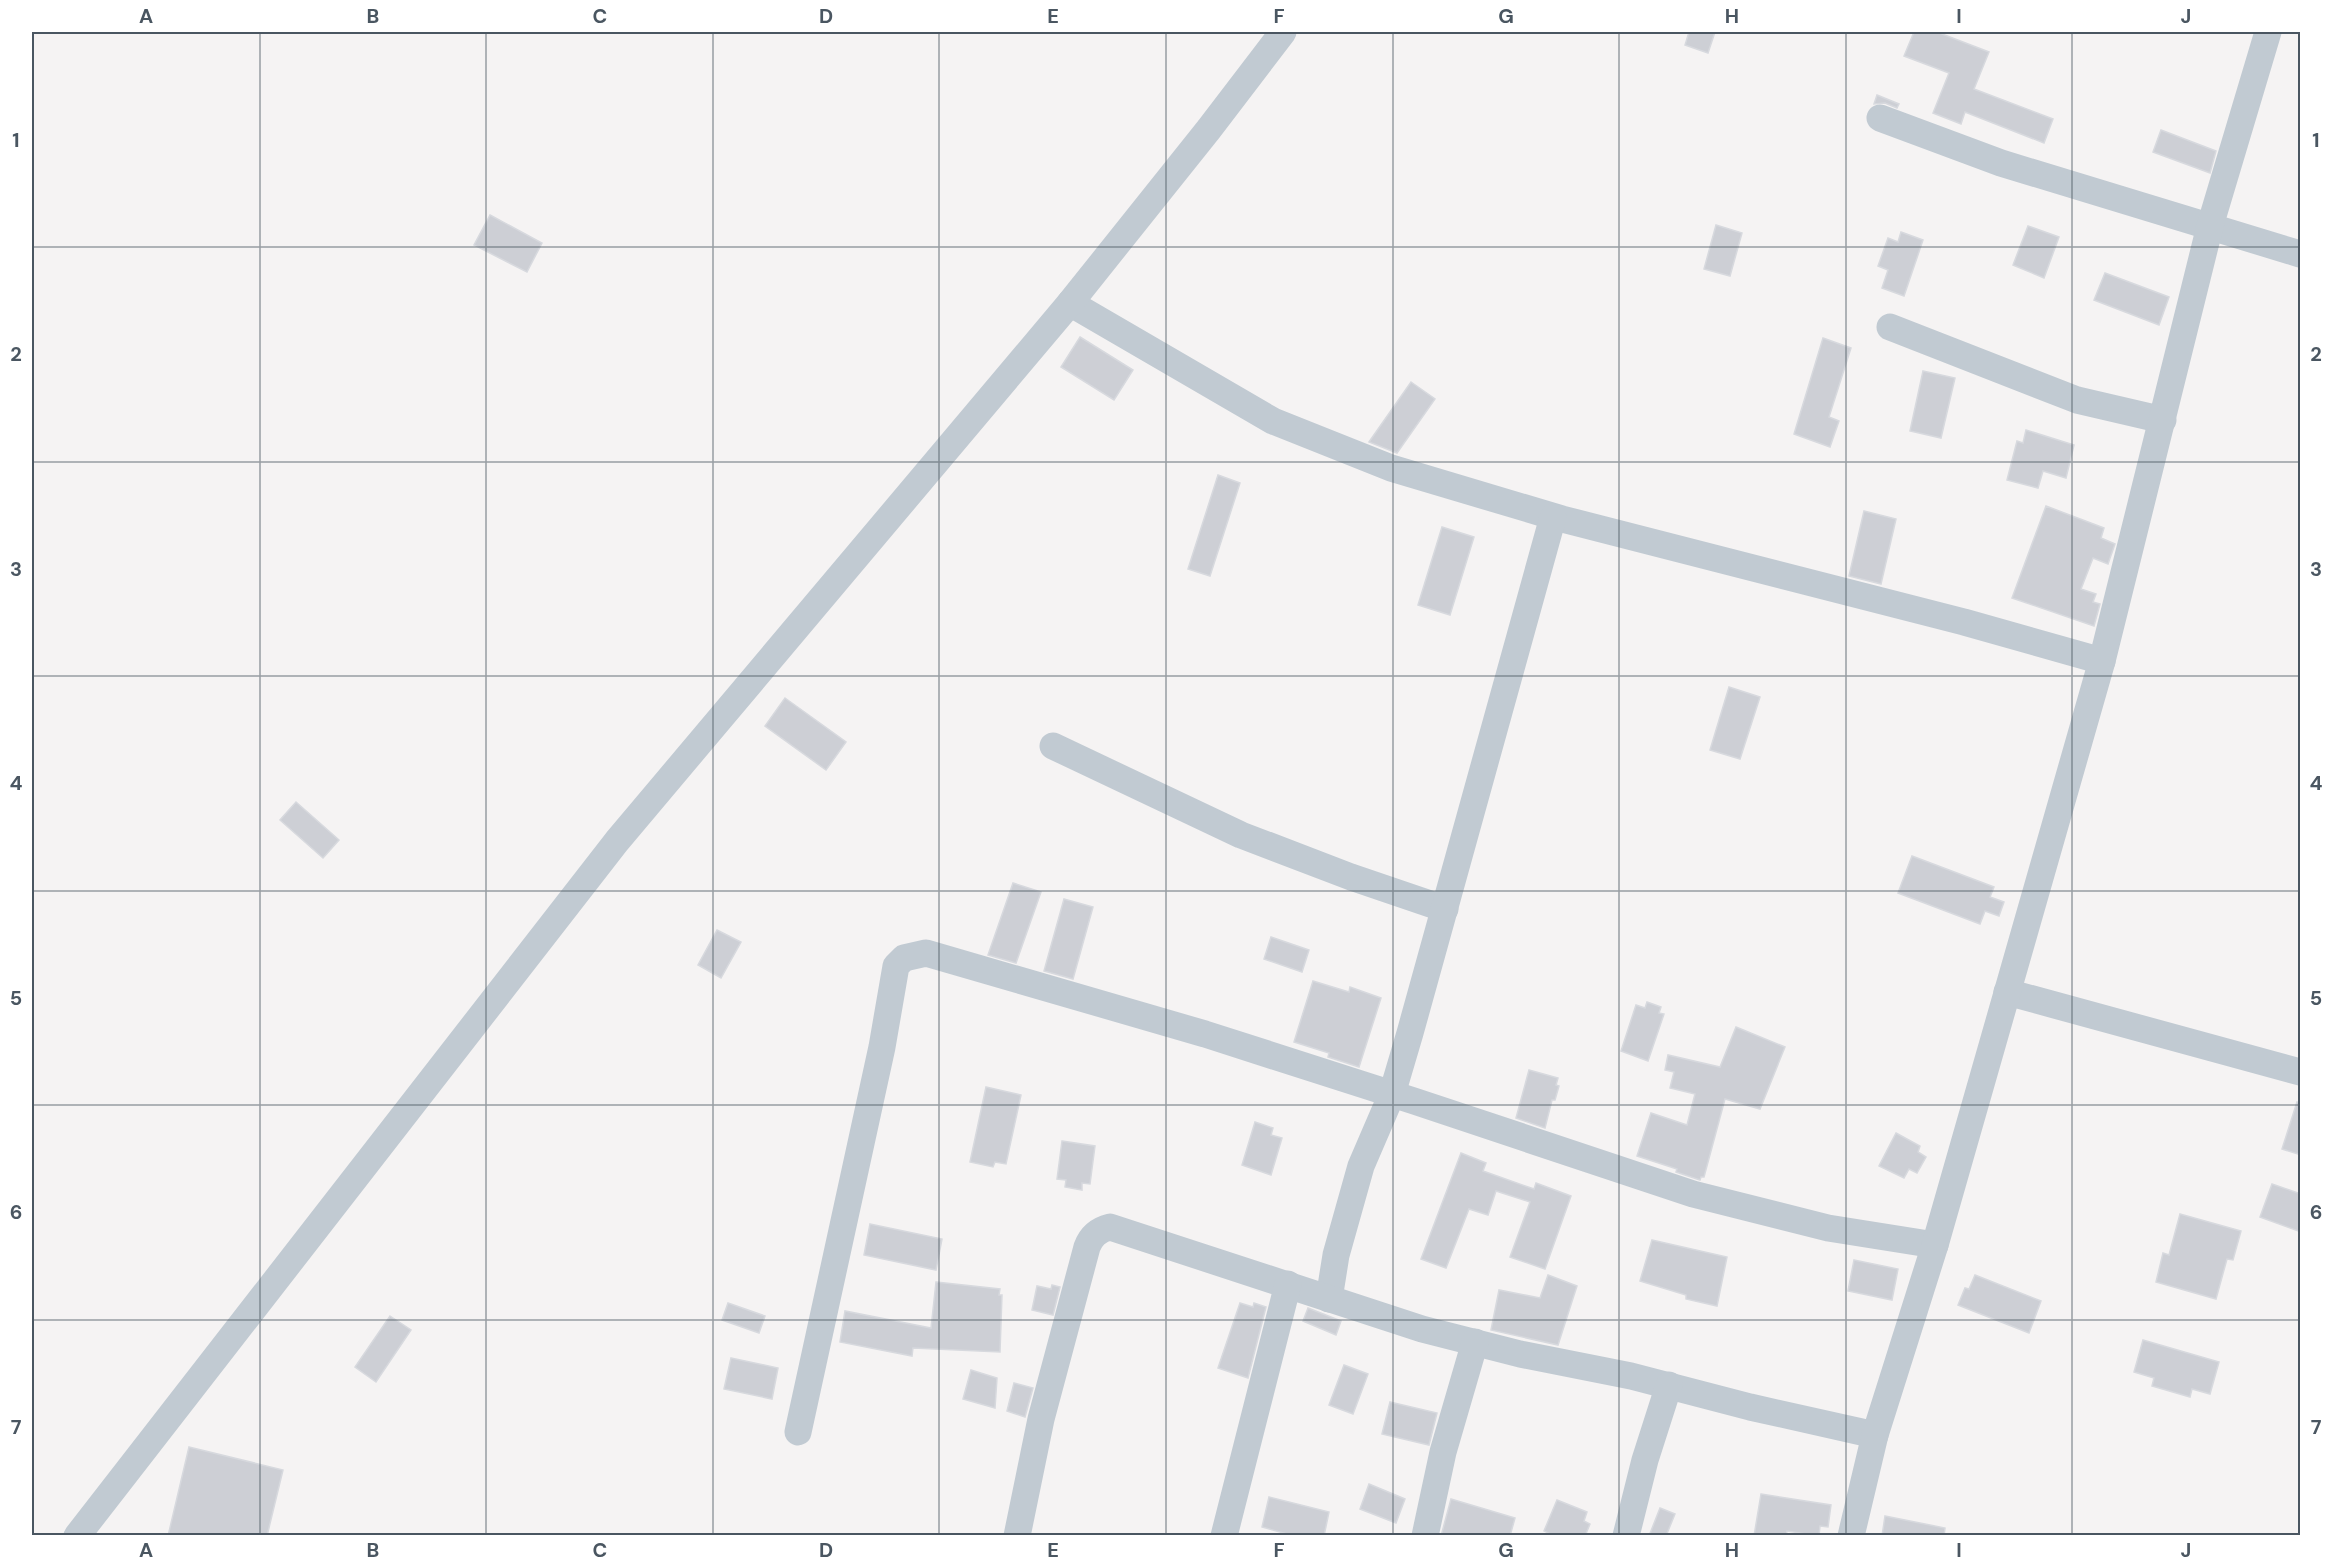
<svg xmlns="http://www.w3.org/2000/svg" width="2332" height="1567" viewBox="0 0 2332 1567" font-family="'DM Sans',sans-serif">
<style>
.building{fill:#cdcfd5;stroke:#d7d9de;stroke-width:1.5}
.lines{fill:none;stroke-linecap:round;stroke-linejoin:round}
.minor{stroke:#c1cad2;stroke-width:27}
.grid{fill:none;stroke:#4a5661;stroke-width:1.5;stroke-opacity:0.55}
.neatline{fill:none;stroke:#4a5661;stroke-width:2}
.grid-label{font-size:20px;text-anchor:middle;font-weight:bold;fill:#4a5661}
</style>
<rect width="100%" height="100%" fill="#f5f3f3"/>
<!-- building -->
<g class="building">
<path d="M 1689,32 L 1715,32 L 1708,53 L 1685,45 Z"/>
<path d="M 1914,32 L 1937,32 L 1989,52 L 1974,89 L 2053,119 L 2044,143 L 1965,112 L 1961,124 L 1933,113 L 1949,73 L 1904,56 Z"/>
<path d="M 1877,95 L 1899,104 L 1897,108 L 1885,103 L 1874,104 Z"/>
<path d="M 2161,130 L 2216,151 L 2210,173 L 2153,152 Z"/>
<path d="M 490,215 L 542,243 L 527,272 L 474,245 Z"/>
<path d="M 1716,225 L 1742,233 L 1730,276 L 1704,269 Z"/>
<path d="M 2028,226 L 2059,237 L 2044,278 L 2013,265 Z"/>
<path d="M 1901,232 L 1923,240 L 1904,296 L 1882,288 L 1888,270 L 1878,266 L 1888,238 L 1898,242 Z"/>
<path d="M 2105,273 L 2169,297 L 2159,325 L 2094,300 Z"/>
<path d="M 1080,337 L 1133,370 L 1114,400 L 1061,367 Z"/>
<path d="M 1823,338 L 1851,348 L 1829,417 L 1839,421 L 1830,447 L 1794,434 Z"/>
<path d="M 1923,371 L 1955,378 L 1941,438 L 1910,431 Z"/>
<path d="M 1411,382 L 1435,399 L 1397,453 L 1369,442 Z"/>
<path d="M 2026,430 L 2074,445 L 2066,478 L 2043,471 L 2038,488 L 2007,480 L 2017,441 L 2023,443 Z"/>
<path d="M 1218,475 L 1240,483 L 1210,576 L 1188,569 Z"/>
<path d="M 2046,506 L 2104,528 L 2101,538 L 2115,544 L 2108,564 L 2093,558 L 2081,589 L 2096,594 L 2093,602 L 2100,604 L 2094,626 L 2012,598 Z"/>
<path d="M 1864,511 L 1896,519 L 1881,584 L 1849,576 Z"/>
<path d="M 1442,527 L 1474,537 L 1450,615 L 1418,605 Z"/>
<path d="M 1729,687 L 1760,697 L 1740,759 L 1710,750 Z"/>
<path d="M 785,698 L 846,742 L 826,770 L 765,726 Z"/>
<path d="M 296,802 L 339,840 L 323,858 L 280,820 Z"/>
<path d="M 1912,856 L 1994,887 L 1990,897 L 2004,902 L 1999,916 L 1985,911 L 1980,924 L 1898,893 Z"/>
<path d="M 1013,883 L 1041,892 L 1016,963 L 988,955 Z"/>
<path d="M 1064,899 L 1093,907 L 1073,979 L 1044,971 Z"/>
<path d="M 717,930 L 741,942 L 721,978 L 698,965 Z"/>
<path d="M 1271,937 L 1309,950 L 1302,972 L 1264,959 Z"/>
<path d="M 1313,981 L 1349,992 L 1350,987 L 1381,998 L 1359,1067 L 1328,1057 L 1329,1053 L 1294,1042 Z"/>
<path d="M 1647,1002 L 1661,1007 L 1659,1013 L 1664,1014 L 1648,1061 L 1621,1051 L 1636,1005 L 1645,1008 Z"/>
<path d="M 1736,1027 L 1785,1047 L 1760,1109 L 1725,1099 L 1704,1177 L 1701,1177 L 1700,1180 L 1676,1172 L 1677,1169 L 1637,1156 L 1651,1113 L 1687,1125 L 1695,1094 L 1670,1088 L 1674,1072 L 1665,1070 L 1668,1055 L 1720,1067 Z"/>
<path d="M 1529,1070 L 1558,1078 L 1556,1085 L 1559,1086 L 1555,1100 L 1552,1100 L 1545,1128 L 1516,1118 Z"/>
<path d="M 986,1087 L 1021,1095 L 1006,1164 L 995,1162 L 993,1167 L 970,1162 Z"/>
<path d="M 2297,1102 L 2301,1103 L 2301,1155 L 2282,1149 Z"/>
<path d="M 1255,1122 L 1273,1128 L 1271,1135 L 1282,1138 L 1271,1175 L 1242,1165 Z"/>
<path d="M 1896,1133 L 1920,1146 L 1918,1152 L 1926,1157 L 1917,1173 L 1909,1169 L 1904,1178 L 1879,1166 Z"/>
<path d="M 1062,1141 L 1095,1146 L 1090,1184 L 1082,1183 L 1082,1190 L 1065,1187 L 1066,1180 L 1057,1179 Z"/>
<path d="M 1461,1153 L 1486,1163 L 1483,1171 L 1534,1189 L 1536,1183 L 1571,1196 L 1545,1269 L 1510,1257 L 1530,1202 L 1496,1191 L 1488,1215 L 1469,1209 L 1446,1268 L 1421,1259 Z"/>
<path d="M 2272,1184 L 2301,1194 L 2301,1232 L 2260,1217 Z"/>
<path d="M 2180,1214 L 2241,1231 L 2233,1260 L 2227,1259 L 2216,1299 L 2156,1282 L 2163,1253 L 2169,1255 Z"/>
<path d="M 870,1224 L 942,1239 L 936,1270 L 864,1255 Z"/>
<path d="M 1652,1240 L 1727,1257 L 1717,1306 L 1686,1299 L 1686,1295 L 1640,1281 Z"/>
<path d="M 1854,1260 L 1898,1269 L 1892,1300 L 1848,1291 Z"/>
<path d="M 1548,1275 L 1577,1286 L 1558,1345 L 1491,1330 L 1499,1290 L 1540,1298 Z"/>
<path d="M 1975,1275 L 2041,1301 L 2029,1333 L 1958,1305 L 1965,1288 L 1969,1289 Z"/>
<path d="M 936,1282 L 1000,1289 L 999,1295 L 1002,1295 L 1000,1352 L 913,1348 L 912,1356 L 840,1342 L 845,1311 L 931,1328 Z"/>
<path d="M 1052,1285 L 1060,1287 L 1053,1315 L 1032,1310 L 1037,1286 L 1051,1289 Z"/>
<path d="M 728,1303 L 765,1316 L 759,1333 L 722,1320 Z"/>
<path d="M 1240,1303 L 1253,1307 L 1254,1303 L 1266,1307 L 1248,1378 L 1218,1368 Z"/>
<path d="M 1308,1308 L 1341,1321 L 1336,1335 L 1303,1321 Z"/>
<path d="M 390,1316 L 411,1330 L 376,1382 L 355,1367 Z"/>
<path d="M 2143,1340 L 2219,1362 L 2210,1394 L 2192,1389 L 2190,1397 L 2152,1386 L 2154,1378 L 2134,1372 Z"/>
<path d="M 731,1358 L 778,1368 L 772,1399 L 724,1389 Z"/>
<path d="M 1344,1365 L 1368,1374 L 1353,1414 L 1329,1405 Z"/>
<path d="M 971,1370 L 997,1378 L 995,1408 L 963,1399 Z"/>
<path d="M 1014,1383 L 1033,1388 L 1025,1417 L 1007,1411 Z"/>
<path d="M 1390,1402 L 1437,1413 L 1429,1445 L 1382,1434 Z"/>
<path d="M 189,1447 L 283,1470 L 267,1536 L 168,1536 Z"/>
<path d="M 1369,1484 L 1405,1499 L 1396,1523 L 1360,1509 Z"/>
<path d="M 1761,1494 L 1831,1505 L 1828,1527 L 1820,1526 L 1819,1536 L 1787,1531 L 1786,1536 L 1754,1536 Z"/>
<path d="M 1269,1497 L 1329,1512 L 1324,1536 L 1294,1536 L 1262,1527 Z"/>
<path d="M 1451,1499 L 1515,1518 L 1510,1536 L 1441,1536 Z"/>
<path d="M 1557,1500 L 1587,1512 L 1584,1521 L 1590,1524 L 1585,1536 L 1554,1536 L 1544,1531 Z"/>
<path d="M 1660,1508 L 1675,1514 L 1666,1536 L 1649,1536 Z"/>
<path d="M 1885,1516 L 1945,1528 L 1944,1536 L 1882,1536 Z"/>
</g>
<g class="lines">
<!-- minor -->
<g class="minor">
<path d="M 1880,118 L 2001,163 L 2300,254"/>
<path d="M 1070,303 L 1273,421 L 1391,468 L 1562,519 L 1964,622 L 2102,661"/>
<path d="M 1890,327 L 2077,400 L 2163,420"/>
<path d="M 1053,746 L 1241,835 L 1351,877 L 1445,909"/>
<path d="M 2007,992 L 2300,1072"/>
<path d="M 1329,1299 L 1336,1255 L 1361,1166 L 1392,1094 L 1410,1033 L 1553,517"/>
<path d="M 798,1432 L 882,1047 L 896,966 L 904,958 L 926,953 L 1205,1034 L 1414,1101 L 1693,1194 L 1828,1228 L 1935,1245"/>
<path d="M 77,1536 L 617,841 L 1070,303 L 1209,129 L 1283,32"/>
<path d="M 1017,1536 L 1041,1419 L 1087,1247 C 1091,1236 1098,1230 1110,1227 L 1422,1329 L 1520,1354 L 1631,1376 L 1750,1407 L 1875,1435"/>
<path d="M 1224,1536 L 1288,1284"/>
<path d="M 1425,1536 L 1443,1452 L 1475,1342"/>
<path d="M 1626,1536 L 1645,1460 L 1669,1385"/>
<path d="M 1851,1536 L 1875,1435 L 1935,1245 L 2102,661 L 2210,226 L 2268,32"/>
</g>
</g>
<!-- grid -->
<path class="grid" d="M 260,32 L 260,1536M 486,32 L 486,1536M 713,32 L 713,1536M 939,32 L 939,1536M 1166,32 L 1166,1536M 1393,32 L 1393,1536M 1619,32 L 1619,1536M 1846,32 L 1846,1536M 2072,32 L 2072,1536M 32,247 L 2300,247M 32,462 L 2300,462M 32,676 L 2300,676M 32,891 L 2300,891M 32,1105 L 2300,1105M 32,1320 L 2300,1320"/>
<!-- border -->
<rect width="2332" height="1567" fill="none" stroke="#ffffff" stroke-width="66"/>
<rect x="33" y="33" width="2266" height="1501" class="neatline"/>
<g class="grid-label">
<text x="146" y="23">A</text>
<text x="373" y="23">B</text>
<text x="600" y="23">C</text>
<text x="826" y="23">D</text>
<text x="1053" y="23">E</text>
<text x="1279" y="23">F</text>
<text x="1506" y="23">G</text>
<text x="1732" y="23">H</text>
<text x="1959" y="23">I</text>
<text x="2186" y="23">J</text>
<text x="16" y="147">1</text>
<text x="2316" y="147">1</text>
<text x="16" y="361">2</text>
<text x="2316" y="361">2</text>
<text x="16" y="576">3</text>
<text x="2316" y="576">3</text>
<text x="16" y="790">4</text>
<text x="2316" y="790">4</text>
<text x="16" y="1005">5</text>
<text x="2316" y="1005">5</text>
<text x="16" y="1219">6</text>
<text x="2316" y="1219">6</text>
<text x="16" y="1434">7</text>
<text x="2316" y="1434">7</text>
<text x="146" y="1557">A</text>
<text x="373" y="1557">B</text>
<text x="600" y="1557">C</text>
<text x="826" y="1557">D</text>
<text x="1053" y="1557">E</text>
<text x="1279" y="1557">F</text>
<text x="1506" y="1557">G</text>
<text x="1732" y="1557">H</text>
<text x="1959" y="1557">I</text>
<text x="2186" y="1557">J</text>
</g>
</svg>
